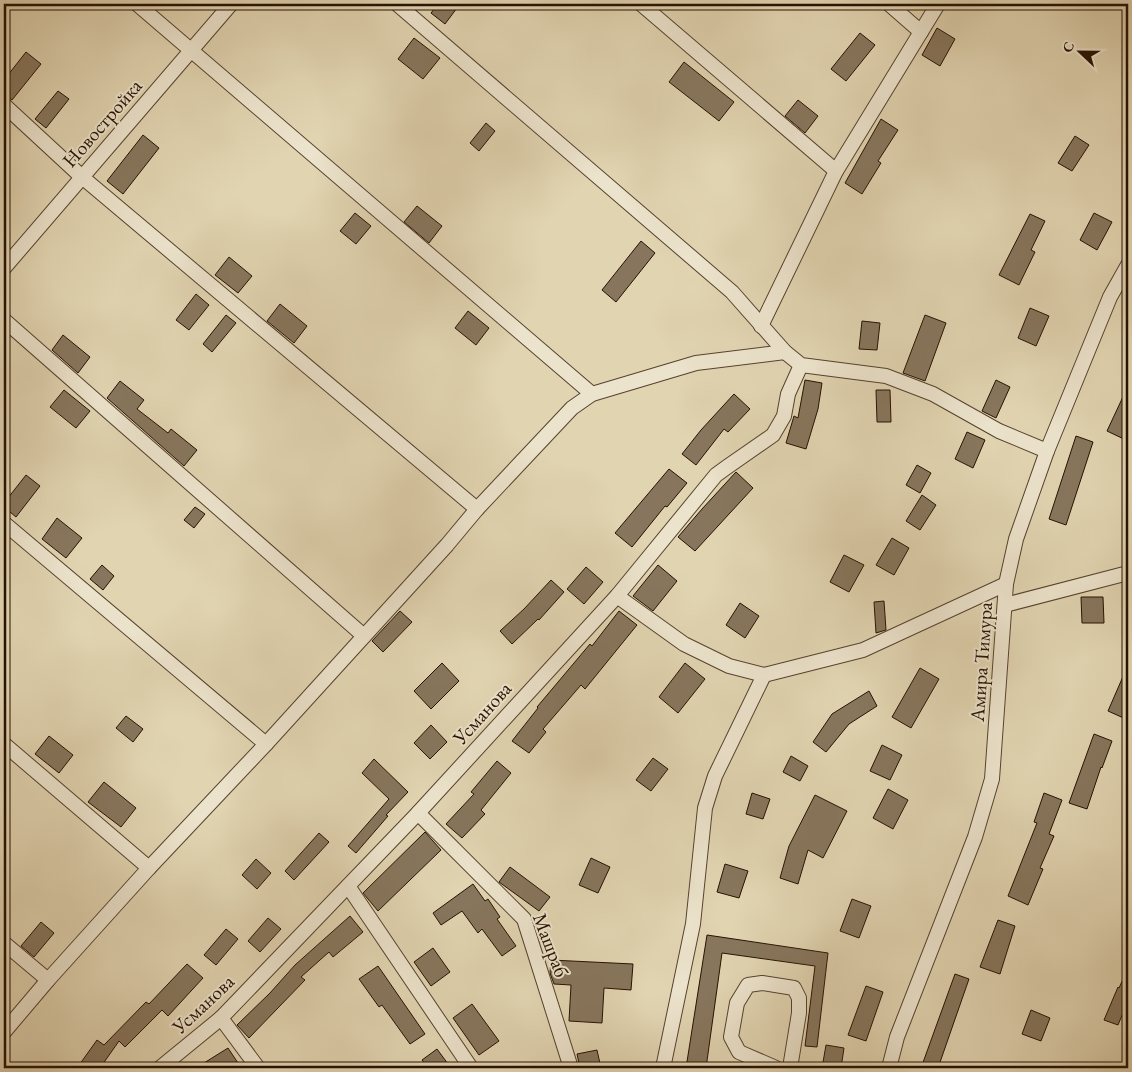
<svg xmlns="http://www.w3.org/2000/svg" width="1132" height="1072" viewBox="0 0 1132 1072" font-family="'EB Garamond',serif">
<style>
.building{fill:#87765d;stroke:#261102}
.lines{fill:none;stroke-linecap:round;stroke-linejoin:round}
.minor-casing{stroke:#55422e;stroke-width:16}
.minor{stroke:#ece3cc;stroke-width:14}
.labels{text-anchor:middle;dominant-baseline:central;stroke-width:4;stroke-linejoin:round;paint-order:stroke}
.street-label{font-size:20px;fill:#261102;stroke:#ece3cc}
</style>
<rect width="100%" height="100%" fill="#e1d4b1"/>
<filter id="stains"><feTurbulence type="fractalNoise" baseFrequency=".004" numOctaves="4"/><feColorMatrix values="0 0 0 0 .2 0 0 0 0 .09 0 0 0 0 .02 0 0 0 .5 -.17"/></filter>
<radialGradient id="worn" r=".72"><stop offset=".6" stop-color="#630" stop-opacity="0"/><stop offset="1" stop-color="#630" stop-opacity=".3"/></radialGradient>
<!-- building -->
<g class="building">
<path d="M 438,4 L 460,4 L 445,24 L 431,13 Z"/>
<path d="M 937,28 L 955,39 L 940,66 L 922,55 Z"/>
<path d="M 860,33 L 875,45 L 846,81 L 831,69 Z"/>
<path d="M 414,38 L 440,58 L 423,79 L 398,59 Z"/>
<path d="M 26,52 L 41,64 L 12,100 L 4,94 L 4,80 Z"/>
<path d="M 684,62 L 734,102 L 719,121 L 669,82 Z"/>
<path d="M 58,91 L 69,99 L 46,128 L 35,119 Z"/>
<path d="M 798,100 L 818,116 L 805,133 L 785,116 Z"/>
<path d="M 881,119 L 898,130 L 878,161 L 881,163 L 862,194 L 845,183 Z"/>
<path d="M 486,123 L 495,131 L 479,151 L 470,143 Z"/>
<path d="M 143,135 L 159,148 L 123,194 L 107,181 Z"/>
<path d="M 1075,136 L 1089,145 L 1072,171 L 1058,163 Z"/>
<path d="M 417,206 L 442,226 L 429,243 L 404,222 Z"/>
<path d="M 355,213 L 371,226 L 356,244 L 340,231 Z"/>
<path d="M 1094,213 L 1112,222 L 1097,250 L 1080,240 Z"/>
<path d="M 1030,214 L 1045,221 L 1031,250 L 1035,252 L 1019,285 L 999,275 Z"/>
<path d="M 641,241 L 655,253 L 616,302 L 602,290 Z"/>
<path d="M 229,257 L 252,276 L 238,293 L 215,275 Z"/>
<path d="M 196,294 L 209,305 L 189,330 L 176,320 Z"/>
<path d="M 280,304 L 307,326 L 294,343 L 267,321 Z"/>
<path d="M 1030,308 L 1049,316 L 1036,346 L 1018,338 Z"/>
<path d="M 468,311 L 489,328 L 476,345 L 455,328 Z"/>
<path d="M 226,315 L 236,323 L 212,352 L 203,344 Z"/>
<path d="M 925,315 L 946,323 L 925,381 L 903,373 Z"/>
<path d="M 862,321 L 880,323 L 877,350 L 859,349 Z"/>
<path d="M 63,335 L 90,357 L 78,373 L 52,350 Z"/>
<path d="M 805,380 L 822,383 L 818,409 L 806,449 L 786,443 L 794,416 L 798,418 Z"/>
<path d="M 996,380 L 1010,387 L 996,418 L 982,411 Z"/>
<path d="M 120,381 L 144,400 L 137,409 L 168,433 L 171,429 L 197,450 L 184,466 L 107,398 Z"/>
<path d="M 1128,386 L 1128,441 L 1107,431 Z"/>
<path d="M 64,390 L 90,411 L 76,428 L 50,407 Z"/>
<path d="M 876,390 L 890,390 L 891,422 L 877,422 Z"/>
<path d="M 734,394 L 750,409 L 728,432 L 724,429 L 696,465 L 682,454 L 701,430 Z"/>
<path d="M 967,432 L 985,440 L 973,468 L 955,459 Z"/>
<path d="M 1076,436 L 1093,442 L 1066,525 L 1049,519 Z"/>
<path d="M 917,465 L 931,473 L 920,493 L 906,485 Z"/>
<path d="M 669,469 L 687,483 L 667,507 L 665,506 L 632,547 L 615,533 Z"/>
<path d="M 736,472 L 753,488 L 695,551 L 678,537 L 702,509 Z"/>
<path d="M 26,475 L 40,486 L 16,517 L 4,507 L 4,503 Z"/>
<path d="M 922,495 L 936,505 L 920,530 L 906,521 Z"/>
<path d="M 195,507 L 205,514 L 194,528 L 184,520 Z"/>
<path d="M 57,518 L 82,538 L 66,558 L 42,539 Z"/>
<path d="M 892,538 L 909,548 L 894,575 L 876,565 Z"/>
<path d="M 844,555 L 864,565 L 849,592 L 830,582 Z"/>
<path d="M 102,565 L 114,576 L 103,590 L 90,579 Z"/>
<path d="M 658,565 L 677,581 L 653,611 L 633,596 Z"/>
<path d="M 586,567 L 603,582 L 584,604 L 567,589 Z"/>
<path d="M 551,580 L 564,592 L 539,620 L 538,619 L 512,644 L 500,631 L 524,609 Z"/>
<path d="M 1081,597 L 1103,597 L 1104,623 L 1082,623 Z"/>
<path d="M 884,601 L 886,630 L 876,633 L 874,602 Z"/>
<path d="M 740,603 L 759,616 L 745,638 L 726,625 Z"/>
<path d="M 400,611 L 412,622 L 383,652 L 372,641 Z"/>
<path d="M 619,611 L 637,625 L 585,689 L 581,685 L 543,729 L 546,732 L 529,753 L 512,741 L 538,708 L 537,707 L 590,644 L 592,646 Z"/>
<path d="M 442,663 L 459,681 L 431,709 L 414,691 Z"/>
<path d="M 685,663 L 705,679 L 678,713 L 659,697 Z"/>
<path d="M 1128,665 L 1128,720 L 1108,711 Z"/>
<path d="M 920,668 L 939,679 L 911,728 L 892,717 Z"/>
<path d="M 869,691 L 877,706 L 849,724 L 826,752 L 813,742 L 832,714 Z"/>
<path d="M 126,716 L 143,729 L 133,742 L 116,728 Z"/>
<path d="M 431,725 L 447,742 L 430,759 L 414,743 Z"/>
<path d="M 1094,734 L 1112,741 L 1102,768 L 1101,767 L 1087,809 L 1069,803 Z"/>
<path d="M 49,736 L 73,755 L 59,773 L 35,754 Z"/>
<path d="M 882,745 L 902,755 L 890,780 L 870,771 Z"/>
<path d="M 791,756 L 808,766 L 800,781 L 783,772 Z"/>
<path d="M 653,758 L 668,769 L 651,791 L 636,780 Z"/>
<path d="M 374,759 L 408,792 L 386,815 L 388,816 L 356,853 L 348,846 L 389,799 L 362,773 Z"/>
<path d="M 497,761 L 511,773 L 481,810 L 485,814 L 462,838 L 446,824 L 474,794 L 471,792 Z"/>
<path d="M 104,782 L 136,808 L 121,827 L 88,802 Z"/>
<path d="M 888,789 L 908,800 L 893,829 L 873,818 Z"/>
<path d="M 752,793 L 770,799 L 763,819 L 746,814 Z"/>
<path d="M 1044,793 L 1062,800 L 1049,834 L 1054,836 L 1040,868 L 1043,869 L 1028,905 L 1008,896 L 1037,823 L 1034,822 Z"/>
<path d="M 815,795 L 847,811 L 823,858 L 808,850 L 798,884 L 780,878 L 789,846 Z"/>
<path d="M 425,832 L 441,850 L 378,911 L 363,893 Z"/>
<path d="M 319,833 L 329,842 L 294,880 L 285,871 Z"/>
<path d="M 591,858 L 610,867 L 598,893 L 579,885 Z"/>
<path d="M 256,859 L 271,873 L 257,889 L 242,875 Z"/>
<path d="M 725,864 L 748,871 L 739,898 L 717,892 Z"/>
<path d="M 510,867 L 550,897 L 539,911 L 499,882 Z"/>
<path d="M 473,884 L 485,901 L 488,899 L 500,917 L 497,919 L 516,946 L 502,956 L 482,929 L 478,933 L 462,911 L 441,925 L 433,913 Z"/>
<path d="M 852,899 L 871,906 L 859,938 L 840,931 Z"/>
<path d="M 350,916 L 363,932 L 333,957 L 329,952 L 301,977 L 305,980 L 249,1038 L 237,1025 L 270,993 L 295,965 Z"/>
<path d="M 268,918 L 281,929 L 260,952 L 248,941 Z"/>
<path d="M 998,920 L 1015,926 L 1000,974 L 980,967 Z"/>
<path d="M 41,922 L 54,933 L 34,957 L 21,946 Z"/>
<path d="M 226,929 L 238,939 L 216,965 L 204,955 Z"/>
<path d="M 707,935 L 828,953 L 817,1047 L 805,1046 L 815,966 L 722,953 L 706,1068 L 686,1068 Z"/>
<path d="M 433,948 L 450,972 L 431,986 L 414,962 Z"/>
<path d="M 551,960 L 633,964 L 631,990 L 604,988 L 602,1023 L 569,1021 L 571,985 L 554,984 L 550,973 Z"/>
<path d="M 187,964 L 203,978 L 168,1016 L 162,1010 L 125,1047 L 119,1041 L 100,1068 L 77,1068 L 97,1040 L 104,1045 L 146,1002 L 149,1004 Z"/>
<path d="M 378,966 L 425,1034 L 410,1044 L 382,1005 L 379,1007 L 359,979 Z"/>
<path d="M 1128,968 L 1128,1001 L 1118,1025 L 1104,1020 L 1118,987 L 1119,988 Z"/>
<path d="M 955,974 L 969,979 L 938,1068 L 921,1068 Z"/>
<path d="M 866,986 L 883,992 L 866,1041 L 848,1035 Z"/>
<path d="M 472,1004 L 499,1041 L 479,1055 L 453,1018 Z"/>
<path d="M 1031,1010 L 1050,1018 L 1041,1041 L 1022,1034 Z"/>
<path d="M 826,1045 L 844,1048 L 841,1068 L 822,1068 Z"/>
<path d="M 228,1048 L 238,1063 L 229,1068 L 196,1068 Z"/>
<path d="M 437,1049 L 451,1068 L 428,1068 L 422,1060 Z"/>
<path d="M 597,1050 L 601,1068 L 580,1068 L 577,1054 Z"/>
</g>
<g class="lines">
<!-- minor casing -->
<g class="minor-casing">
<g id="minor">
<path d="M 137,4 L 592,394"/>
<path d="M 397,4 L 732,292 L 785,352 L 801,365 L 886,376 L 933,394 L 999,431 L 1047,451"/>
<path d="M 641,4 L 836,171"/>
<path d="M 889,4 L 921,32"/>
<path d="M 4,105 L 82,177 L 477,509"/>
<path d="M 4,268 L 231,4"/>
<path d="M 4,320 L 364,636"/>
<path d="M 761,326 L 836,171 L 938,4"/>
<path d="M 4,523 L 266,744"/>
<path d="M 617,596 L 684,644 L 729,666 L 764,675 L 863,650 L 1006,584"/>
<path d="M 1005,605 L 1128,573"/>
<path d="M 4,744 L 149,868"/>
<path d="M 418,813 L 524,919 L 571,1068"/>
<path d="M 348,886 L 471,1068"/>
<path d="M 4,943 L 48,980"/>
<path d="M 221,1018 L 258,1068"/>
<path d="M 4,1032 L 48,980 L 149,868 L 266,744 L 447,545 L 477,509 L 572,408 L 592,394 L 696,363 L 785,352"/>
<path d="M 160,1068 L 221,1018 L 418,813 L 617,596 L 716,475 L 727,467 L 773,435 L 784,416 L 788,394 L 801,365"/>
<path d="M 663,1068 L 693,924 L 705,808 L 715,776 L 764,675"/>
<path d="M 776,1068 L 739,1052 L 731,1037 L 737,1003 L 748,985 L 762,983 L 794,988 L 799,998 L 799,1013 L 790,1068"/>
<path d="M 889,1068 L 897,1037 L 975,837 L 992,779 L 1006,584 L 1016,539 L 1047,451 L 1110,297 L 1128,265"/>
</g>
</g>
<!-- minor -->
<use href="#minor" class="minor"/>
</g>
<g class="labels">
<!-- street labels -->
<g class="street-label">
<text transform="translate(102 123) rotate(-49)">Новостройка</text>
<text transform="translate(981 662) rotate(-86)">Амира Тимура</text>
<text transform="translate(482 713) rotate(-48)">Усманова</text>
<text transform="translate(551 945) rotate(69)">Машраб</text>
<text transform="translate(203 1004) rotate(-43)">Усманова</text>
</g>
</g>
<!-- margin -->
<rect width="1132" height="1072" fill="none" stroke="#e1d4b1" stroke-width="20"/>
<rect x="5" y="5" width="1122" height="1062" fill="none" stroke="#261102" stroke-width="2.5"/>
<rect x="10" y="10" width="1112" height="1052" fill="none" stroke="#261102"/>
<!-- north arrow -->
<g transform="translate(1080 52) rotate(292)" stroke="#ece3cc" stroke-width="4" paint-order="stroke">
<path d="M0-4L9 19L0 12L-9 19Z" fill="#261102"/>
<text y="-8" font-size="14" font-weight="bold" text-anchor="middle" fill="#261102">С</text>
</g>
<rect width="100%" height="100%" filter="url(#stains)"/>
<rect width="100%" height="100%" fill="url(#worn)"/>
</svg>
